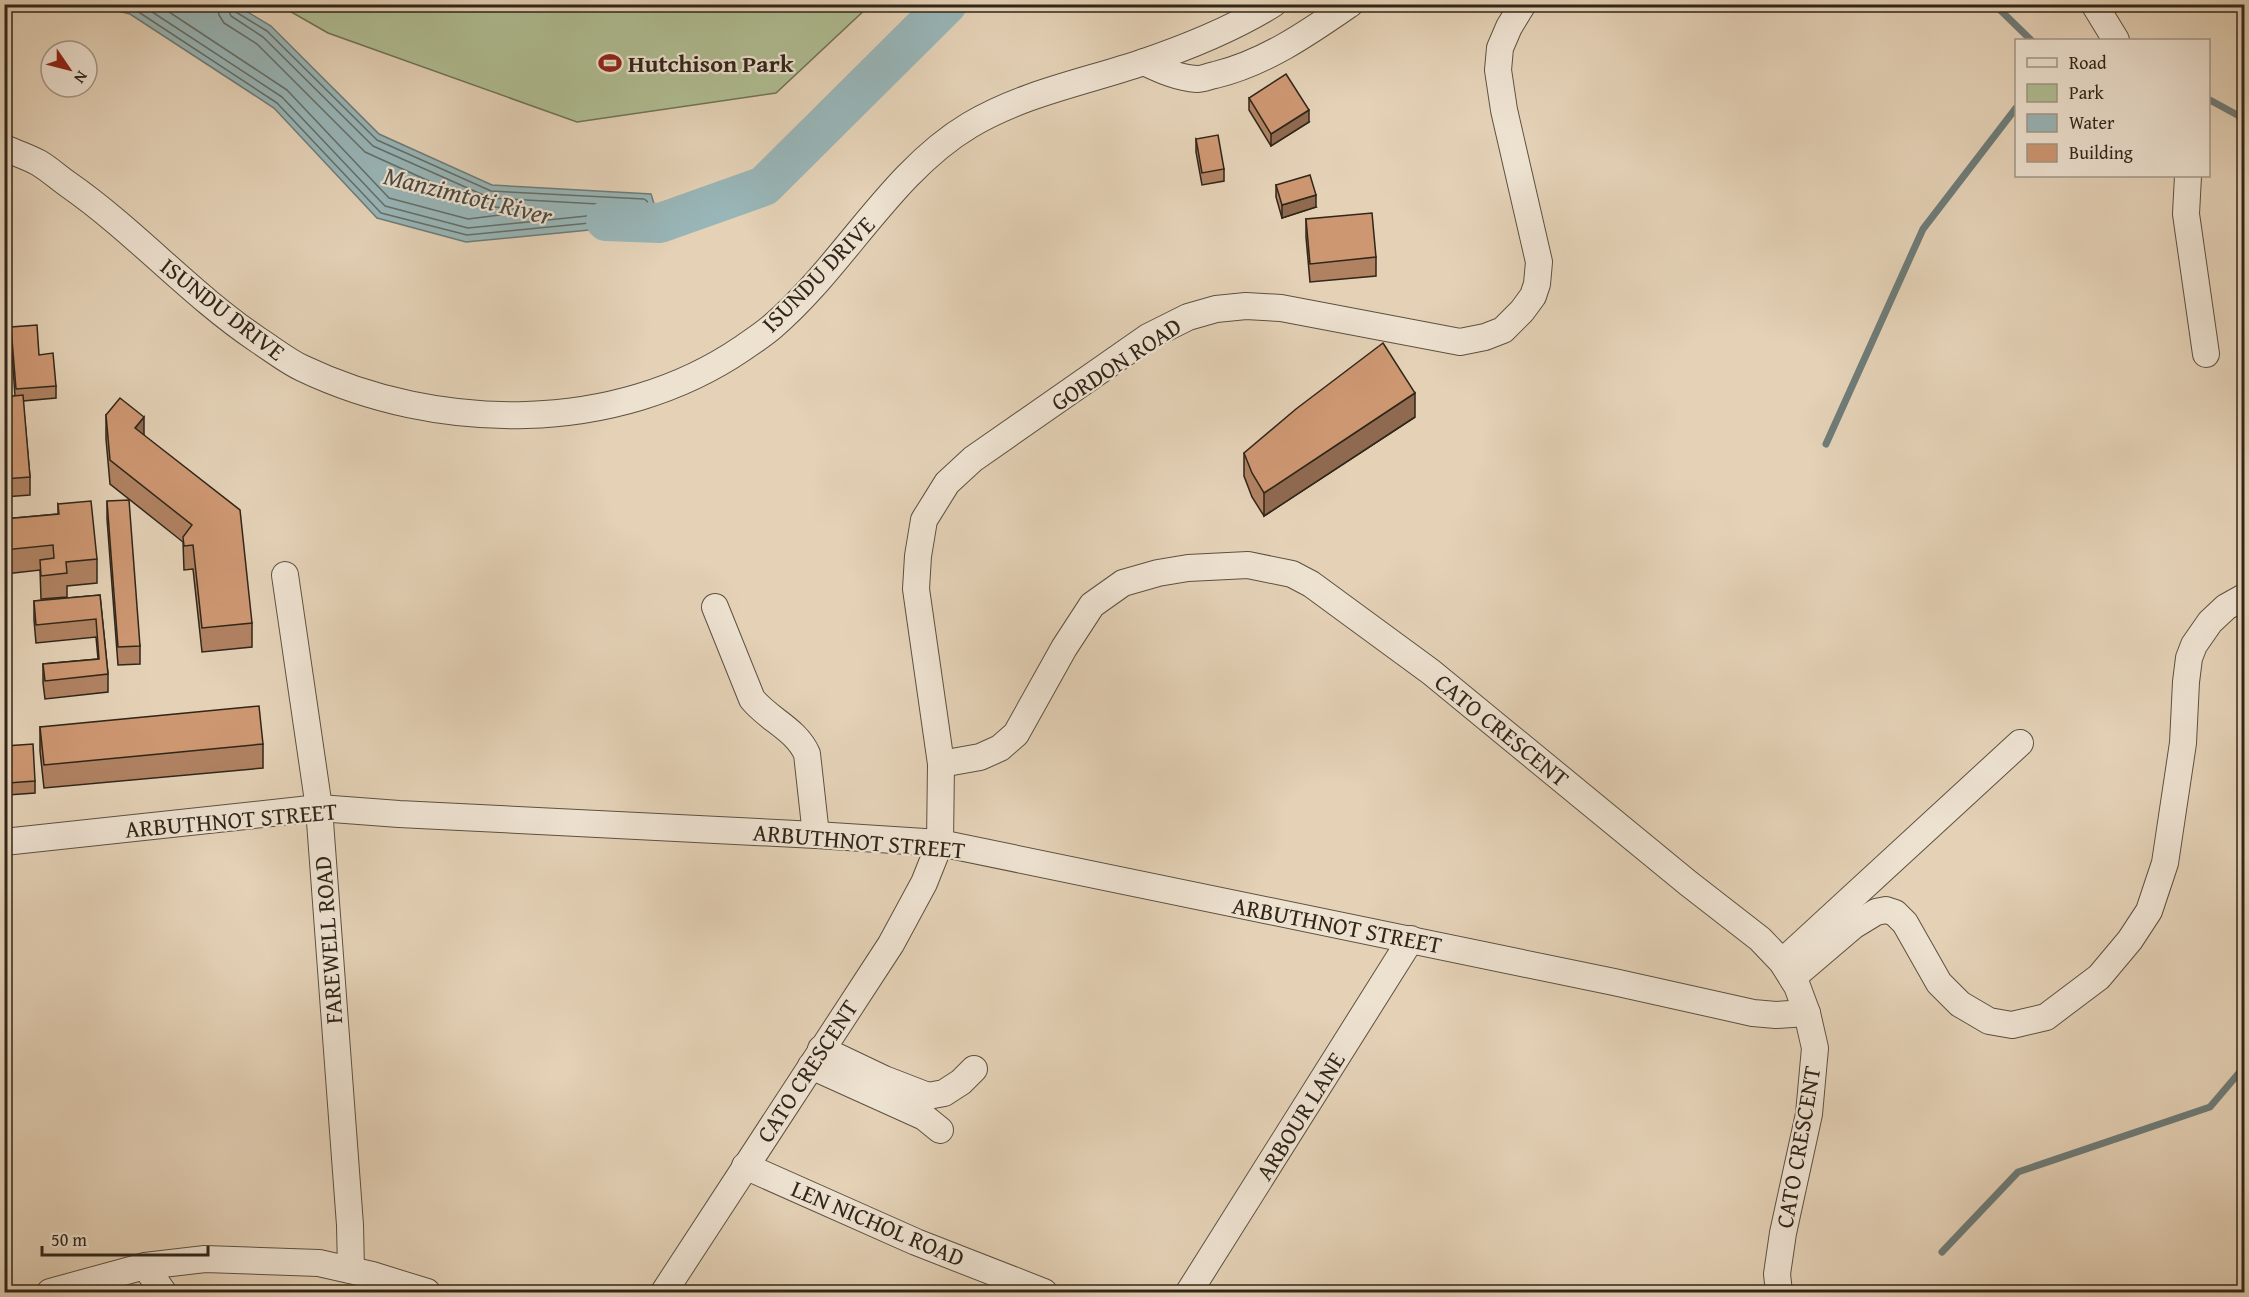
<svg xmlns="http://www.w3.org/2000/svg" width="2249" height="1297" viewBox="0 0 2249 1297" font-family="'Gentium Book Plus',serif">
<style>
.green{fill:#afbd92;stroke:#707256;stroke-width:1.5}
.water{fill:#98b5b7;stroke:#6e7c78;stroke-width:1.5}
.lines{fill:none;stroke-linecap:round;stroke-linejoin:round}
.shore{stroke:#646e68;stroke-width:1.5}
.stream{stroke:#6e7c78;stroke-width:7}
.river{stroke:#98b5b7;stroke-width:40}
.minor-casing{stroke:#5d5140;stroke-width:28}
.minor{stroke:#ede1d0;stroke-width:26}
.wall{fill:#b08262;stroke:#302619;stroke-width:1.5}
.shaded-wall{fill:#906a50;stroke:#302619;stroke-width:1.5}
.building{fill:#cd9772;stroke:#302619;stroke-width:1.5}
.labels{text-anchor:middle;dominant-baseline:central;stroke-width:4.5;stroke-linejoin:round;paint-order:stroke}
.poi-label{font-size:24px;font-weight:bold;fill:#302619;stroke:#ede1d0;text-anchor:start}
.street-label{font-size:24px;fill:#302619;stroke:#ede1d0}
.water-label{font-size:26px;font-style:italic;fill:#4a4a40;stroke:#ede1d0}
</style>
<rect width="100%" height="100%" fill="#e4d1b6"/>
<filter id="stains"><feTurbulence type="fractalNoise" baseFrequency=".00333" numOctaves="4"/><feColorMatrix values="0 0 0 0 .2 0 0 0 0 .09 0 0 0 0 .02 0 0 0 .5 -.17"/></filter>
<radialGradient id="worn" r=".72"><stop offset=".6" stop-color="#630" stop-opacity="0"/><stop offset="1" stop-color="#630" stop-opacity=".3"/></radialGradient>
<!-- green -->
<path class="green" d="M 279,5 L 870,5 L 776,93 L 577,122 L 328,33 Z"/>
<!-- water -->
<path class="water" d="M 93,5 L 236,5 L 271,26 L 379,134 L 492,185 L 651,194 L 660,223 L 466,242 L 377,218 L 274,108 L 130,14 Z"/>
<g class="lines">
<!-- shore -->
<g class="shore">
<path d="M 117,4 L 134,9 L 277,103 L 381,213 L 467,235 L 651,217 L 647,201 L 644,199 L 491,191 L 377,140 L 267,31 L 236,12 L 234,4"/>
<path d="M 140,4 L 282,97 L 385,206 L 468,228 L 636,211 L 634,206 L 490,198 L 373,146 L 263,37 L 231,16 L 226,4"/>
<path d="M 157,4 L 287,90 L 389,198 L 468,219 L 516,213 L 514,209 L 484,206 L 365,152 L 257,44 L 224,23 L 219,15 L 217,4"/>
</g>
<!-- stream -->
<g class="stream">
<path d="M 1994,4 L 2031,40"/>
<path d="M 2208,99 L 2241,117 L 2244,126"/>
<path d="M 1826,444 L 1923,229 L 2016,108"/>
<path d="M 1942,1252 L 2018,1172 L 2210,1107 L 2244,1067"/>
</g>
<!-- river -->
<path class="river" d="M 606,221 L 660,223 L 764,186 L 947,4"/>
<!-- minor casing -->
<g class="minor-casing">
<g id="minor">
<path d="M 2094,4 L 2116,40"/>
<path d="M 1144,62 C 1161,70 1178,78 1197,79 C 1203,79 1209,76 1215,75 C 1265,63 1308,33 1350,4"/>
<path d="M 4,148 C 16,153 28,157 39,163 C 49,169 59,178 69,185 C 136,232 190,294 258,340 C 272,349 287,361 302,368 C 438,433 616,435 743,348 C 753,341 764,334 773,326 C 843,266 891,172 970,125 C 1024,93 1085,82 1144,62 C 1188,47 1233,29 1273,4"/>
<path d="M 2188,176 L 2186,214 L 2206,354"/>
<path d="M 285,575 L 319,808 L 350,1225 L 351,1270"/>
<path d="M 715,607 L 752,699 C 769,720 796,729 807,754 L 816,835"/>
<path d="M 941,764 L 980,757 L 1000,748 L 1016,734 L 1064,648 L 1092,605 L 1123,583 L 1158,573 L 1188,568 L 1248,565 L 1292,574 L 1311,584 L 1431,672 L 1688,883 L 1760,939 L 1782,962 L 1797,986 L 1807,1013 L 1815,1048 L 1809,1114 L 1783,1233 L 1777,1274 L 1779,1292"/>
<path d="M 4,842 L 319,808 L 399,814 L 816,835 L 940,843 L 1614,982 L 1753,1013 L 1776,1015 L 1807,1013"/>
<path d="M 1782,962 L 2020,743"/>
<path d="M 1792,978 L 1853,926 L 1876,912 L 1886,910 L 1895,913 L 1905,923 L 1939,983 L 1960,1004 L 1989,1021 L 2012,1025 L 2046,1017 L 2099,977 L 2130,940 L 2149,911 L 2165,863 L 2183,743 L 2186,682 L 2189,658 L 2194,645 L 2210,622 L 2226,607 L 2244,597"/>
<path d="M 821,1049 L 884,1079 L 928,1096 L 944,1093 L 961,1082 L 974,1069"/>
<path d="M 811,1066 L 924,1117 L 940,1130"/>
<path d="M 745,1166 L 916,1242 L 1044,1292"/>
<path d="M 145,1266 L 163,1292"/>
<path d="M 50,1292 L 145,1266 L 205,1259 L 319,1263 L 372,1275 L 427,1292"/>
<path d="M 664,1292 L 891,944 L 924,883 L 940,843 L 941,764 L 916,589 L 918,556 L 924,520 L 947,483 L 973,459 L 1148,337 L 1188,317 L 1216,309 L 1246,306 L 1281,308 L 1460,342 L 1485,337 L 1503,330 L 1522,311 L 1533,296 L 1537,284 L 1539,262 L 1504,110 L 1498,70 L 1500,48 L 1509,27 L 1523,4"/>
<path d="M 1189,1292 L 1411,939"/>
</g>
</g>
<!-- minor -->
<use href="#minor" class="minor"/>
</g>
<!-- wall -->
<g class="wall">
<path d="M 1249,98 L 1309,122 L 1271,146 L 1249,110 Z"/>
<path d="M 1196,139 L 1224,169 L 1224,181 L 1202,185 L 1196,152 Z"/>
<path d="M 1276,185 L 1316,207 L 1282,218 L 1276,197 Z"/>
<path d="M 1306,219 L 1376,257 L 1376,276 L 1310,282 L 1306,237 Z"/>
<path d="M 11,327 L 39,355 L 56,386 L 56,398 L 23,401 L 30,477 L 30,495 L 4,497 L 4,397 L 15,396 L 11,339 Z"/>
<path d="M 106,415 L 144,435 L 252,623 L 252,647 L 202,652 L 193,569 L 184,570 L 183,542 L 110,484 L 106,439 Z"/>
<path d="M 1415,417 L 1264,516 L 1252,497 L 1244,476 L 1244,453 Z"/>
<path d="M 107,501 L 140,646 L 140,664 L 118,665 L 107,519 Z"/>
<path d="M 58,504 L 97,559 L 97,583 L 67,586 L 67,597 L 41,599 L 40,570 L 5,574 L 5,591 L 4,519 L 58,514 Z"/>
<path d="M 100,595 L 108,674 L 108,692 L 45,699 L 43,683 L 43,664 L 98,659 L 96,637 L 36,643 L 34,620 L 34,601 Z"/>
<path d="M 40,727 L 263,744 L 263,768 L 44,788 L 40,751 Z"/>
<path d="M 5,746 L 35,781 L 35,793 L 8,795 L 5,758 Z"/>
</g>
<!-- shaded-wall -->
<g class="shaded-wall">
<path d="M 1309,110 L 1309,122 L 1271,146 L 1271,134 Z"/>
<path d="M 1316,195 L 1316,207 L 1282,218 L 1282,205 Z"/>
<path d="M 1415,393 L 1415,417 L 1264,516 L 1264,493 Z"/>
<path d="M 144,417 L 144,441 L 135,428 Z"/>
</g>
<!-- building -->
<g class="building">
<path d="M 1286,74 L 1309,110 L 1271,134 L 1249,98 Z"/>
<path d="M 1218,135 L 1224,169 L 1202,173 L 1196,139 Z"/>
<path d="M 1310,175 L 1316,195 L 1282,205 L 1276,185 Z"/>
<path d="M 1372,213 L 1376,257 L 1310,264 L 1306,219 Z"/>
<path d="M 37,325 L 39,355 L 53,353 L 56,386 L 16,389 L 11,327 Z"/>
<path d="M 1383,343 L 1415,393 L 1264,493 L 1252,473 L 1244,453 L 1296,409 Z"/>
<path d="M 23,395 L 30,477 L 4,479 L 4,397 Z"/>
<path d="M 120,398 L 144,417 L 135,428 L 240,510 L 252,623 L 202,628 L 193,545 L 184,546 L 183,537 L 192,525 L 110,460 L 106,415 Z"/>
<path d="M 129,500 L 140,646 L 118,647 L 107,501 Z"/>
<path d="M 91,501 L 97,559 L 66,562 L 67,573 L 41,576 L 40,560 L 54,558 L 53,545 L 4,550 L 4,519 L 59,514 L 58,504 Z"/>
<path d="M 100,595 L 108,674 L 45,681 L 43,664 L 99,659 L 96,619 L 36,625 L 34,601 Z"/>
<path d="M 259,706 L 263,744 L 44,765 L 40,727 Z"/>
<path d="M 33,744 L 35,781 L 8,783 L 5,746 Z"/>
</g>
<!-- icons -->
<defs>
<g id="stadium-bare" transform="scale(1.8)"><path d="M0-5a6.5 5 0 1 0 0 10a6.5 5 0 1 0 0-10ZM-3.5-1.8h7v3.6h-7Z" fill="#8f2418" stroke="#ede1d0" stroke-width="2.5" paint-order="stroke"/></g>
</defs>
<g fill-rule="evenodd">
<use href="#stadium-bare" x="610" y="63"/>
</g>
<g class="labels">
<!-- poi labels -->
<g class="poi-label">
<text x="628" y="63">Hutchison Park</text>
</g>
<!-- street labels -->
<g class="street-label">
<text transform="translate(818 274) rotate(-46)">ISUNDU DRIVE</text>
<text transform="translate(223 309) rotate(38)">ISUNDU DRIVE</text>
<text transform="translate(1116 364) rotate(-33)">GORDON ROAD</text>
<text transform="translate(1502 730) rotate(39)">CATO CRESCENT</text>
<text transform="translate(231 820) rotate(-5)">ARBUTHNOT STREET</text>
<text transform="translate(859 841) rotate(5)">ARBUTHNOT STREET</text>
<text transform="translate(1337 925) rotate(11)">ARBUTHNOT STREET</text>
<text transform="translate(328 940) rotate(-94)">FAREWELL ROAD</text>
<text transform="translate(807 1071) rotate(-57)">CATO CRESCENT</text>
<text transform="translate(1300 1116) rotate(-58)">ARBOUR LANE</text>
<text transform="translate(1798 1147) rotate(-80)">CATO CRESCENT</text>
<text transform="translate(878 1223) rotate(23)">LEN NICHOL ROAD</text>
</g>
<!-- water labels -->
<g class="water-label">
<text transform="translate(468 195) rotate(14)">Manzimtoti River</text>
</g>
</g>
<!-- margin -->
<rect width="2249" height="1297" fill="none" stroke="#e4d1b6" stroke-width="24"/>
<rect x="6" y="6" width="2237" height="1285" fill="none" stroke="#302619" stroke-width="3"/>
<rect x="12" y="12" width="2225" height="1273" fill="none" stroke="#302619" stroke-width="1.5"/>
<!-- legend -->
<rect x="2015" y="39" width="195" height="138" fill="#ede1d0" stroke="#a19687" stroke-width="1.5"/>
<rect x="2027" y="58" width="30" height="9" fill="#ede1d0" stroke="#a19687" stroke-width="1.5"/>
<text x="2069" y="69" font-size="18" fill="#302619">Road</text>
<rect x="2027" y="84" width="30" height="18" fill="#afbd92" stroke="#a19687" stroke-width="1.5"/>
<text x="2069" y="99" font-size="18" fill="#302619">Park</text>
<rect x="2027" y="114" width="30" height="18" fill="#98b5b7" stroke="#a19687" stroke-width="1.5"/>
<text x="2069" y="129" font-size="18" fill="#302619">Water</text>
<rect x="2027" y="144" width="30" height="18" fill="#cd9772" stroke="#a19687" stroke-width="1.5"/>
<text x="2069" y="159" font-size="18" fill="#302619">Building</text>
<!-- north arrow -->
<g transform="translate(69 69) rotate(125)"><circle r="28" fill="#ede1d0" stroke="#a19687" stroke-width="1.5"/>
<path d="M0-4.5L10 22L0 15L-10 22Z" fill="#8f2418"/>
<text y="-9" font-size="16" font-weight="bold" text-anchor="middle" fill="#302619">N</text>
</g>
<!-- scale -->
<path d="M42 1246v9h166v-9" fill="none" stroke="#302619" stroke-width="3"/>
<text x="51" y="1246" font-size="18" fill="#302619" stroke="#ede1d0" stroke-width="4.5" paint-order="stroke">50 m</text>
<rect width="100%" height="100%" filter="url(#stains)"/>
<rect width="100%" height="100%" fill="url(#worn)"/>
</svg>
